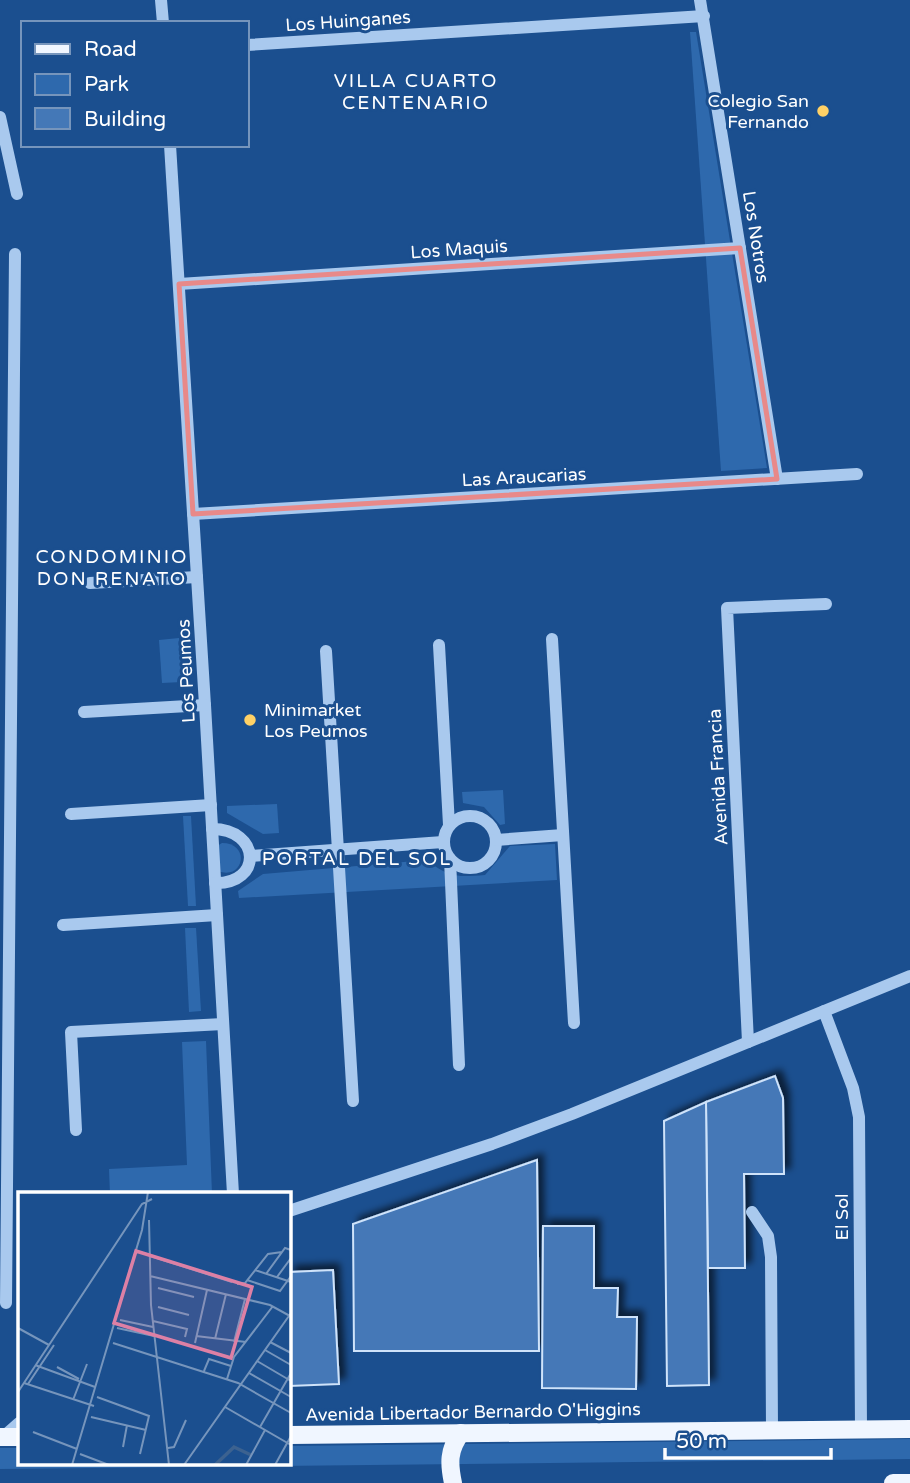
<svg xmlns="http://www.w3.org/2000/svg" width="910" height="1483" viewBox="0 0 910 1483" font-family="'Varela Round',sans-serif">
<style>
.green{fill:#2e69ad}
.building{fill:#4478b7;stroke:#cfe3fa;stroke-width:2;filter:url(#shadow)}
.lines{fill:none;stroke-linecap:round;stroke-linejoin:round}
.minor{stroke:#a9c9ee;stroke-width:12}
.major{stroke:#f0f6ff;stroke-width:18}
.marked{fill:none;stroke:#e88989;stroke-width:5;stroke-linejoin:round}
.poi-dot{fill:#ffd166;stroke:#1b4f8f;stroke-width:2.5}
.labels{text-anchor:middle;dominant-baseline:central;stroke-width:6;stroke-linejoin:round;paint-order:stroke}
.street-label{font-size:18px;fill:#fff;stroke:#1b4f8f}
.poi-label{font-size:18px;fill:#fff;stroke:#1b4f8f;text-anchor:end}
.neighbourhood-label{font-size:19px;letter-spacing:2px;fill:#fff;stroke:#1b4f8f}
.inset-river{fill:none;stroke:#3c6290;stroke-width:3.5}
.inset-road{fill:none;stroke:#7695bc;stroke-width:2}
.view{fill:#dd80a5;fill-opacity:0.15;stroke:#dd80a5;stroke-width:3.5}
.inset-edge{fill:none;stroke:#fff;stroke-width:3.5}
</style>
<defs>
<filter id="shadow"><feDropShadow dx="6" dy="-6" stdDeviation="3.5" flood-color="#0009"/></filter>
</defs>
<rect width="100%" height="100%" fill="#1b4f8f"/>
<!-- green -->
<g class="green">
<path d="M 690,32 L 696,32 L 767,468 L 721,471 Z"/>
<path d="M 179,638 L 182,682 L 162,683 L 159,640 Z"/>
<path d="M 503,790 L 505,824 L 500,825 L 484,807 L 463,803 L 462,792 Z"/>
<path d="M 277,804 L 279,833 L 263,834 L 227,813 L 227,806 Z"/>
<path d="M 183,816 L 191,816 L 196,906 L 188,906 Z"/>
<path d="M 222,843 C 251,843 244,881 218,871 L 217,846 Z"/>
<path d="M 555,844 L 557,880 L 239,898 L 238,891 L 263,874 L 427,860 C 449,878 458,877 485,875 L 510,846 Z"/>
<path d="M 185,928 L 196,928 L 201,1011 L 189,1012 Z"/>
<path d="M 206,1041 L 212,1194 L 110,1194 L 109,1169 L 187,1165 L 182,1042 Z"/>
<path d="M 910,1439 L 910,1459 L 0,1469 L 0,1448 L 19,1448 L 19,1464 L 289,1464 L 289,1446 Z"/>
</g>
<!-- building -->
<g class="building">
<path d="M 775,1076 L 783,1098 L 784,1174 L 744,1174 L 745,1268 L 708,1268 L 706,1102 Z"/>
<path d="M 706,1102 L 709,1385 L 667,1386 L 664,1121 Z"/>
<path d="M 537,1160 L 539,1351 L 354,1351 L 353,1224 Z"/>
<path d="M 543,1226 L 594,1226 L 594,1288 L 618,1288 L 617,1317 L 637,1317 L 636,1389 L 542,1388 Z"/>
<path d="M 333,1270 L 339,1384 L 289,1386 L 289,1272 Z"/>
</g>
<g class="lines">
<!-- minor -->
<g class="minor">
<path d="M 161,0 L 163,23"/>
<path d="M 700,0 L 777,479"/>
<path d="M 247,45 L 704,16"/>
<path d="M 0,117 L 17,194"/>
<path d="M 170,145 L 205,705 L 233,1194"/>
<path d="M 179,284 L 740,248"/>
<path d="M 193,514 L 857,474"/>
<path d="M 90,583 L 197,577"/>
<path d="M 552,639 L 574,1023"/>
<path d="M 439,645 L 449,825"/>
<path d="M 326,651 L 353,1101"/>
<path d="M 84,712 L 205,705"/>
<path d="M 71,814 L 211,805"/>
<circle cx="470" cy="842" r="26"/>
<path d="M 212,829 C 261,829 263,884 215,883"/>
<path d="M 496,840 L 563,835"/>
<path d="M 251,856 L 443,842"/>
<path d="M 450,859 L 459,1065"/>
<path d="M 63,925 L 217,915"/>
<path d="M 824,1011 L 853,1088 L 859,1117 L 861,1429"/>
<path d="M 748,1042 L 727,608 L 826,604"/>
<path d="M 76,1130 L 71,1032 L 223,1024"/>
<path d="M 289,1211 L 492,1144 L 572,1114 L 910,976"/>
<path d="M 752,1212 L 768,1236 L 771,1257 L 772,1430"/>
<path d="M 6,1303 L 15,254"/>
<path d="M 3,1437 L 19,1423"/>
</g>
<!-- major -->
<g class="major">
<path d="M 289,1435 L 910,1429"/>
<path d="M 0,1437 L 19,1437"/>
<path d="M 453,1483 C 449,1464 448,1450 461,1433"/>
<path d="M 893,1483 L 910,1483"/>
</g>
</g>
<!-- marked area -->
<path class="marked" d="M 740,248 L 777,479 L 193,514 L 179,284 Z"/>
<!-- markers -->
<g class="poi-dot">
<circle cx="823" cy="111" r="7"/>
<circle cx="250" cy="720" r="7"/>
</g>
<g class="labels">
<!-- street labels -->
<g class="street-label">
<text transform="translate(348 21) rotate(-4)">Los Huinganes</text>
<text transform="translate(756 237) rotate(81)">Los Notros</text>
<text transform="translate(459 249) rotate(-4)">Los Maquis</text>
<text transform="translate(524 477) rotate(-3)">Las Araucarias</text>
<text transform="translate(186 671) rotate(-93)">Los Peumos</text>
<text transform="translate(718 777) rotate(-93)">Avenida Francia</text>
<text transform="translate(842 1217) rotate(-90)">El Sol</text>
<text transform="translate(473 1412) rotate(-1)">Avenida Libertador Bernardo O'Higgins</text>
</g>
<!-- poi labels -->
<g class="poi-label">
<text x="809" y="101">Colegio San<tspan x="809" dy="21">Fernando</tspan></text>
<text x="264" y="710" text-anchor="start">Minimarket<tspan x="264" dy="21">Los Peumos</tspan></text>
</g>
<!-- neighbourhood labels -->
<g class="neighbourhood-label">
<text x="416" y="81">VILLA CUARTO<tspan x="416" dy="22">CENTENARIO</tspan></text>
<text x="112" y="557">CONDOMINIO<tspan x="112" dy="22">DON RENATO</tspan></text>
<text x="357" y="859">PORTAL DEL SOL</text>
</g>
</g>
<!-- overview -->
<g transform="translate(18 1192)">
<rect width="273" height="273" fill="#1b4f8f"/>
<path class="inset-river" d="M 197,273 L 216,255 L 233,263"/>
<path class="inset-road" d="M 131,28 L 133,113 L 151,273M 132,64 L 214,90M 237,78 L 273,90M 248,82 L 267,56 L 273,58M 132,84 L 252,113 L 272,124M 259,85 L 273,66M 229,88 L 262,99 L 273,84M 219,92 L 227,91 L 250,62 L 264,60M 140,96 L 176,105M 140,115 L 171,123M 102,128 L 135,135M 135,129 L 169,137 L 167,145M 0,136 L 31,153M 99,136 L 136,144M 178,144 L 228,150M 197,147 L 208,102M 216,150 L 227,107M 252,150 L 273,161M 95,151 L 220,191 L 273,221M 177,151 L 189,98M 247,158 L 273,173M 239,169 L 273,189M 17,173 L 77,195M 39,175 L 61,187M 186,179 L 191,167 L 213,174M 231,181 L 273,205M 209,187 L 216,165 L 255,114M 6,191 L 76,214M 10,192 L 36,153M 0,200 L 124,12 L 134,7M 79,205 L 131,224 L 122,262M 55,208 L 69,172M 207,215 L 273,253M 73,225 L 128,238M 242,235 L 273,181M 15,240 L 59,257M 105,255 L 109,233M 150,256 L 156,255 L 168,228M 62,262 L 91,273M 54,273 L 124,38 L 130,0M 166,273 L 273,121M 228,273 L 247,238M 257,273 L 273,244"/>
<path class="view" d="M 118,59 L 234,95 L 213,166 L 96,131 Z"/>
<rect width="273" height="273" class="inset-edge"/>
</g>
<!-- legend -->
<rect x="21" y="21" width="228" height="126" fill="#1b4f8f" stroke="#7695bc" stroke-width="2"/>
<rect x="35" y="44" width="35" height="10" fill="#f0f6ff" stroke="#7695bc" stroke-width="2"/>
<text x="84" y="56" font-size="21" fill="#ffffff">Road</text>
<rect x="35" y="74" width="35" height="21" fill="#2e69ad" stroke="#7695bc" stroke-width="2"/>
<text x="84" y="91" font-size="21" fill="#ffffff">Park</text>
<rect x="35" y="108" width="35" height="21" fill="#4478b7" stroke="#7695bc" stroke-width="2"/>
<text x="84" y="126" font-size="21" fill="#ffffff">Building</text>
<!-- scale -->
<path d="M665 1448v10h166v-10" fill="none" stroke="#ffffff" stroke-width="3.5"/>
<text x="676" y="1448" font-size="21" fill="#ffffff" stroke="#1b4f8f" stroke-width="5" paint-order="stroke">50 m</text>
</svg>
